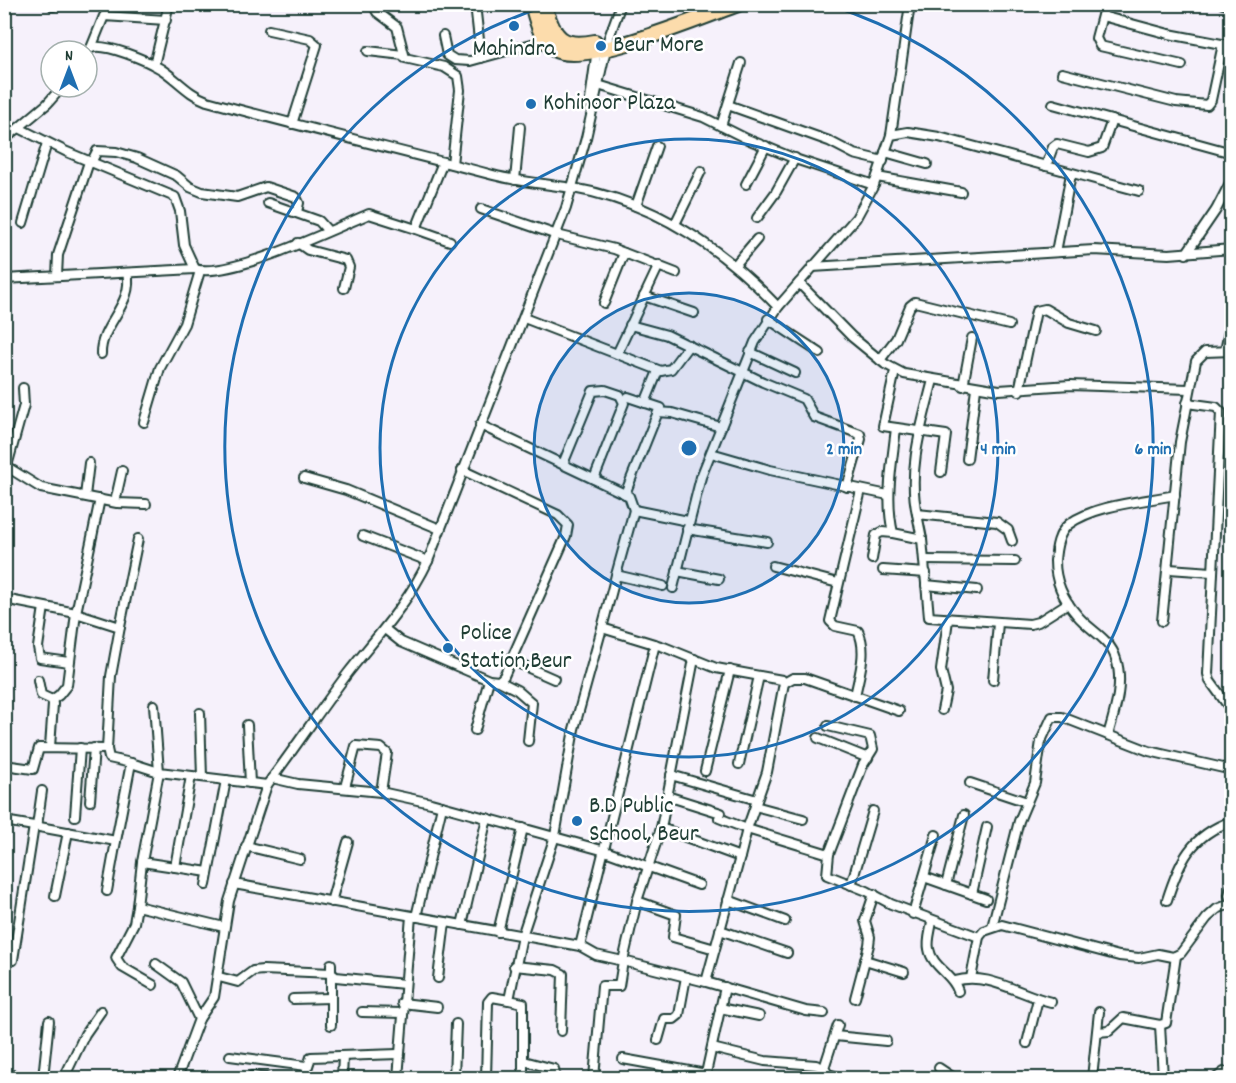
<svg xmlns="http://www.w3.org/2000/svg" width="1236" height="1083" viewBox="0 0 1236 1083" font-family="Dekko,sans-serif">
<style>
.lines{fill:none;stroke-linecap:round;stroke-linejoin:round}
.street-casing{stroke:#1f3d34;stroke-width:12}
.highway-casing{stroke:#1f3d34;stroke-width:18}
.street{stroke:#fff;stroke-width:8}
.highway{stroke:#fcdcac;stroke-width:14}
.ring{fill:none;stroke:#1f6fb2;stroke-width:3}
.poi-dot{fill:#1f6fb2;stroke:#fff;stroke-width:2}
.labels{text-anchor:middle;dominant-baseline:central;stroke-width:5;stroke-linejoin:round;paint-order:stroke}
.poi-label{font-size:24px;fill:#1f3d34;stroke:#fff;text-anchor:start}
.centre{fill:#1f6fb2;stroke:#fff;stroke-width:3}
.ring-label{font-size:18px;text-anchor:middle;font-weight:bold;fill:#1f6fb2;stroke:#fff;stroke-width:5;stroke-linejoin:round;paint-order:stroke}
</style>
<rect width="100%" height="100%" fill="#f6f1fb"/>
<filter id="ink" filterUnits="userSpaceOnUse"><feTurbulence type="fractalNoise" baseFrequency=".0167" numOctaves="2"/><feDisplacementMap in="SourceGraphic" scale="12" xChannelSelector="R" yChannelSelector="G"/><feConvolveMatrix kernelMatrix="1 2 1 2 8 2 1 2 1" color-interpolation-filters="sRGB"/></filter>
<g filter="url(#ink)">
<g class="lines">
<!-- street casing -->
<g class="street-casing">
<g id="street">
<path d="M 53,4 L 53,6"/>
<path d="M 373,4 L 377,12 L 397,27 L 405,58 L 444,67 L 458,76 L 460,90 L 452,164"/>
<path d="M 475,4 L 481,58"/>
<path d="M 1105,4 L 1096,38 L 1100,46 L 1182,65"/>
<path d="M 1223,4 L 1232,6"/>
<path d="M 169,5 L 183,4"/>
<path d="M 1102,16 L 1169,34 L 1232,46"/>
<path d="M 269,30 L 310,39 L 317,45 L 292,124"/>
<path d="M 443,36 L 447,55 L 455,60 L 470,61 L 546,40"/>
<path d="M 91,48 C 104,42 148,61 161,69 C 178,80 188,94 207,101 C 302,127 398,150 493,175 C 520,182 546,184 573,188 C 654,202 722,248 778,307"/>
<path d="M 91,48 L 104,16 L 166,20"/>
<path d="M 368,51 L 403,55"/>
<path d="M 154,65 L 169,4"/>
<path d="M 1062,73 L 1176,102 L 1207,105 L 1211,100 L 1223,44"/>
<path d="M 598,85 L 703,117 L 747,139 L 798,160 L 874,185"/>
<path d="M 590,100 L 597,49"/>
<path d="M 1053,104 L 1232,153"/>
<path d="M 728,105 L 829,141 L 854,154 L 883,161"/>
<path d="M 721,126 L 741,63"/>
<path d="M 19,128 L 67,152 L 175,197 L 180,211 L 184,245 L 195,269"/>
<path d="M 891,135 L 910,4"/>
<path d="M 4,140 L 47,104 L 62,87"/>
<path d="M 885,152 L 927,164"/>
<path d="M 91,163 L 97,151 L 116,152 L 137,158 L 177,176 L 190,187 L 202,192 L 237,197 L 266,187 L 296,197 L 299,203 L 297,212"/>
<path d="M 1046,166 L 1053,147 L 1057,144 L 1089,152 L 1102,148 L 1112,120"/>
<path d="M 877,177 L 961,192"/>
<path d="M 515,180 L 520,127"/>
<path d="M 746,184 L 766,146"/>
<path d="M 268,203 L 319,221 L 328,231"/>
<path d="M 636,206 L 657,146"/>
<path d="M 481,209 L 557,235 L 614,249 L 676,273"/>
<path d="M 757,218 L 776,192 L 795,158"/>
<path d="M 23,223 L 47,143"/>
<path d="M 675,224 L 701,171"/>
<path d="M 416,229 L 450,241"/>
<path d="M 298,243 L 308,250 L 346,260 L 349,267 L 344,288"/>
<path d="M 1056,252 L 1071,174"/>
<path d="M 1186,254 L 1216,210 L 1232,179"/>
<path d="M 735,265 L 757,239"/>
<path d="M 812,267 L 1094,250 L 1169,254 L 1232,249"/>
<path d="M 57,276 L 58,255 L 89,162"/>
<path d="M 4,279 L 195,269 C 230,279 333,229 369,214 L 416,229 L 443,162"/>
<path d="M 799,283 L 852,337 L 885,364 L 904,374 L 999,390 L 1070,385 L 1189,389"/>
<path d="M 644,296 L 694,313"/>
<path d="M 604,303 L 624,253"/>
<path d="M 524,318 L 661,371 L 671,369 L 689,345"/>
<path d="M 768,319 L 820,353"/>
<path d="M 630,325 L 667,335 L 763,382 L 804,399 L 814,417 L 860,434 L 861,439 L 847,487"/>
<path d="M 1225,351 L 1232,317"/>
<path d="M 750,352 L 795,373"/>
<path d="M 101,354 C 100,325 135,303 127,273"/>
<path d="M 617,354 L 659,265"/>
<path d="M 880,360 L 896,339 L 910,306 L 915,302 L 1009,325"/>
<path d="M 895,371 L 883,426 L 946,435 L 941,472"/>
<path d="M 933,380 C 922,424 907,469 917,514 L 997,522 L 1008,530 L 1012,541"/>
<path d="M 963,386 L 972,338"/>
<path d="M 1019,391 L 1036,311 L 1045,309 L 1069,323 L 1096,331"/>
<path d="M 628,397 L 661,408"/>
<path d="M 645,403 L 658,371"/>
<path d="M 1187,403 L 1216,407 L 1221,412 L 1208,674 L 1210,681 L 1229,707 L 1232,733"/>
<path d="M 144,422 L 160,368 L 184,324 L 200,271"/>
<path d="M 480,425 L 625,494 L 629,496 L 634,510"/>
<path d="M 896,428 C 892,464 885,498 893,533 L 922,539 L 929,617 L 1030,624 L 1038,622 L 1068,603"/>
<path d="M 711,453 L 770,470 L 888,495"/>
<path d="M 967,459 L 976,388"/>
<path d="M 563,464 L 593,391 L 605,390 L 620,395 L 624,403 L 594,479"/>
<path d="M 4,465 L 41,488 L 117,503 L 146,504"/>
<path d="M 4,477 L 24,405 L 23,388"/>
<path d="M 304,478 L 346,490 L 440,529"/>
<path d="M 625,494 L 658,412 L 672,413 L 721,427"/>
<path d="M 85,496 L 89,463"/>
<path d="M 115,502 L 122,471"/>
<path d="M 917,514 L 922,539"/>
<path d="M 687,529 L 767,542"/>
<path d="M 363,536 L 428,561"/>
<path d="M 872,559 L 876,535 L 882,532 L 893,533"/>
<path d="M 924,560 L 1015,561"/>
<path d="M 773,566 L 838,583"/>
<path d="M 1169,569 L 1212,572"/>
<path d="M 883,570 L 926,573"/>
<path d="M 677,571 L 719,579"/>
<path d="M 616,575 L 634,510 L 688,521"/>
<path d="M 926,585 L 977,590"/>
<path d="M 663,586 L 616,575 L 602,628 L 664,647 L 716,668 L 782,680 L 784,683 L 767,772 L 747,829 L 719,818"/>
<path d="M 673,588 L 701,477 L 755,342 L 778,307 L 856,218 L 874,185 L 891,135 L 908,132 L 939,137 L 1139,191"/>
<path d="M 4,599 L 76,613 L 120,627 L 111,676 L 107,749 L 109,758 L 131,763"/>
<path d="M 44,607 L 38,647 L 40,658 L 69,662"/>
<path d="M 1162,621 L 1180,442 L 1196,361 L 1205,352 L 1232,351"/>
<path d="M 120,627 L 138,539"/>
<path d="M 386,630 L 401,642 L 489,680 L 499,681 L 504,676 L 566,536 L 568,525 L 558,515 L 462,470"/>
<path d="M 511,660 L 554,679"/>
<path d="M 38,680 L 41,695 L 52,700 L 53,704 L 50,747"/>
<path d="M 993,680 L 998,623"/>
<path d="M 499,681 L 517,690 L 532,703 L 528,741"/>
<path d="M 784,683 L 793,678 L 805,678 L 899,711"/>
<path d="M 855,696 C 859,675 868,651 858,631 L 835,626 L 830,621 L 861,490"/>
<path d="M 52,700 L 59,695 L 67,685 L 76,613 L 100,499"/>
<path d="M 154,705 L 159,772 L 142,862 L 137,906 L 224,927"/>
<path d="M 942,710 L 946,691 L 941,670 L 948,620"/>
<path d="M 200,713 L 202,777"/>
<path d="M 247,725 L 250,783"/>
<path d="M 828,726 L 870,736 L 873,749 L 863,765 L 829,854"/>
<path d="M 475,730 L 489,680"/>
<path d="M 1108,735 C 1115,711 1124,683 1116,659 C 1110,638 1090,631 1077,615 C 1063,599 1055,582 1055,561 C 1056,548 1058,533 1069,524 C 1097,504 1142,502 1175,495"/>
<path d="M 818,738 L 868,758"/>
<path d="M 739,764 L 759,676"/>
<path d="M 4,765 L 33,769 L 39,748 L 107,749"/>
<path d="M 705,771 L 730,670"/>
<path d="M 671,775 L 757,800"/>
<path d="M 272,778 L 298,784 L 381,792 L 431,803 L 605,851 L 699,885"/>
<path d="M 970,783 L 1027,802"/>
<path d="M 345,787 L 356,746 L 381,748 L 387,753 L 381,792"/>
<path d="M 667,796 L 721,813"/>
<path d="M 90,801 L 94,748"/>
<path d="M 755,806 L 803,819"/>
<path d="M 75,816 L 80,748"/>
<path d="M 4,821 L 34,826"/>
<path d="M 37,826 L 42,791"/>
<path d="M 661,828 L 694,659"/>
<path d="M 246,846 L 300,859"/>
<path d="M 740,857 L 747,829 L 829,854 L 827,875 L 867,891 L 891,904 L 979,937"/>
<path d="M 142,862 L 208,872"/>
<path d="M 175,867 L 191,776"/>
<path d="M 924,877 L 986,899"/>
<path d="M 234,884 L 580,946 L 596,955 L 623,961 L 619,986 L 602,986 L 594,1078"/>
<path d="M 1232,884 L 1229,895 L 1232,906"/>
<path d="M 206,885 L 226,780"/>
<path d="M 851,885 L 873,811"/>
<path d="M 946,885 L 964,815"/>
<path d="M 107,891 L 116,841"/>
<path d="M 972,894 L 987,827"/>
<path d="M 55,896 L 68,832"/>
<path d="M 728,900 L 785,921"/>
<path d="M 1167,900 C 1179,862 1191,835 1232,821"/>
<path d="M 637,901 L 676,915 L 673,937 L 715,949"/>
<path d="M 331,902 L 348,842"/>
<path d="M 137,906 L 134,923 L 116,958 L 122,967 L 153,985"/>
<path d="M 913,914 L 936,835"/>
<path d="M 416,917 L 442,806"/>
<path d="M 932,921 C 931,930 927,941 929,949 C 932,967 953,974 958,991"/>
<path d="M 462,925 L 487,818"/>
<path d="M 992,927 L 1019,821 L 1035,783 L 1041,741 L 1052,717 L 1062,717 L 1149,751 L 1232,770"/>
<path d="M 720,930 L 787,953"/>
<path d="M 498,932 L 523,828"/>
<path d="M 580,946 L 655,644"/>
<path d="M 4,960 L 13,960 L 34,826 L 116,841 L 131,763 L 159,772 L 267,785 C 295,748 320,710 348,673 C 377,636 407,605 428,561 L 566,208 L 586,138 L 608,40 L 621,4"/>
<path d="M 865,960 L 904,972"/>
<path d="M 156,964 L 181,982 L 199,1019"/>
<path d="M 331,964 L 331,1025"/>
<path d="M 514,966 L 555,970 L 563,974 L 561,1031"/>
<path d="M 219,977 L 238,982 L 253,971 L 263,970 L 331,973 L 336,977 L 404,984"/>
<path d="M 438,978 L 445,922"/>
<path d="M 971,978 L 979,937 L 984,931 L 1002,925 L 1119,956 L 1139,958 L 1158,954 L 1173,957 L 1181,953 L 1207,918 L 1217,909 L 1230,904"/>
<path d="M 955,981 C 987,971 1020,995 1051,1002"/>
<path d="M 706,982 L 623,961 L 637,901 L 661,828 L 740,857 L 706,982 L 806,1011 L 824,1013"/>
<path d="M 855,998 L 869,945 L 870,937 L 865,921 L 874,894"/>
<path d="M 293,999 L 331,998"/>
<path d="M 402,1003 L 437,1007"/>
<path d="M 720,1008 L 759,1016"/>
<path d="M 362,1012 L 402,1013"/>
<path d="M 1160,1025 L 1163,1078"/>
<path d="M 1098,1032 L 1109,1031 L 1123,1018 L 1160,1025 L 1166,1023 L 1176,956"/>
<path d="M 835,1036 L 886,1041"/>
<path d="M 658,1040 L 664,1019 L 674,1019 L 679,1015 L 686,977"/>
<path d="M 1027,1043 L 1038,999"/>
<path d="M 712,1048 L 765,1061 L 816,1065 L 824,1068 L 828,1074 L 842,1078"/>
<path d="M 230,1056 L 306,1066"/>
<path d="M 623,1059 L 706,1074"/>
<path d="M 524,1061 L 554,1069 L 555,1078"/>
<path d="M 824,1068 L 838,1025"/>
<path d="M 939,1068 L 954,1078"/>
<path d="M 4,1073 L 26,1078"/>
<path d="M 252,1076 L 266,1078"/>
<path d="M 43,1078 L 49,1021"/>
<path d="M 64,1078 L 85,1034 L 101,1011"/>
<path d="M 177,1078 L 199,1019 L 214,997 L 229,901 L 267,785"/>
<path d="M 304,1078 L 311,1057 L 398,1054"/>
<path d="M 342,1078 L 343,1056"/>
<path d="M 398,1078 L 411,916"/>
<path d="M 454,1078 L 456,1024"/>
<path d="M 486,1078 L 488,1002 L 492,997 L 509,1000"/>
<path d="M 523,1078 L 523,1003 L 509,1000 L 522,936 L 555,836 L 574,729 L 602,628"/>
<path d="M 705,1078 L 725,987"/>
<path d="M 1092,1078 L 1099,1012"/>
<path d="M 1197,1078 L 1200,1078"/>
<path d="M 1216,1078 L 1224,1072 L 1232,1072"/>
</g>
</g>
<!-- highway casing -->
<g class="highway-casing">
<g id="highway">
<path d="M 532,4 C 536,18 541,41 554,49 C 582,68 704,16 738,4"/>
<path d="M 543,4 C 555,36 558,49 595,42"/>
</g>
</g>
<!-- street -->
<use href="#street" class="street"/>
<!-- highway -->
<use href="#highway" class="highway"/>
</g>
</g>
<!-- distance rings -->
<circle cx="689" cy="448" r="155" fill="#1f6fb2" fill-opacity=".12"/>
<g class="ring">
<circle cx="689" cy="448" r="155"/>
<circle cx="689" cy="448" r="309"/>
<path d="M829 5A464 464 0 1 1 549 5"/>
</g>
<!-- markers -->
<g class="poi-dot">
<circle cx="514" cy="26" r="6"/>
<circle cx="601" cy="46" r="6"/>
<circle cx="531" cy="104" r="6"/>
<circle cx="448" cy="648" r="6"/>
<circle cx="577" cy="821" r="6"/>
</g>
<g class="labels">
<!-- poi labels -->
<g class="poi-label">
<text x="613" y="46">Beur More</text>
<text x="514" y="50" text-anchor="middle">Mahindra</text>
<text x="543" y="104">Kohinoor Plaza</text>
<text x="460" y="634">Police<tspan x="460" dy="28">Station,Beur</tspan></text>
<text x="589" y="807">B.D Public<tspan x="589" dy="28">School, Beur</tspan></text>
</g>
</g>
<circle cx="689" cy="448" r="9" class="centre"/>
<g class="ring-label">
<text x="844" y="454">2 min</text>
<text x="998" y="454">4 min</text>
<text x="1153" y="454">6 min</text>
</g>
<!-- margin -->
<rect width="1236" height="1083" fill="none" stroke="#fff" stroke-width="24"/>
<rect x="12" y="12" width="1212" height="1059" fill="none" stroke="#1f3d34" stroke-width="2" filter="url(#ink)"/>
<!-- north arrow -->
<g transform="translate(69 69)"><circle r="28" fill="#ffffff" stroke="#a5b1ae" stroke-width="1.5"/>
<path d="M0-4.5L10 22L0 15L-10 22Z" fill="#1f6fb2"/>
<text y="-9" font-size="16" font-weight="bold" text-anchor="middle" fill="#1f3d34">N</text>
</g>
</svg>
